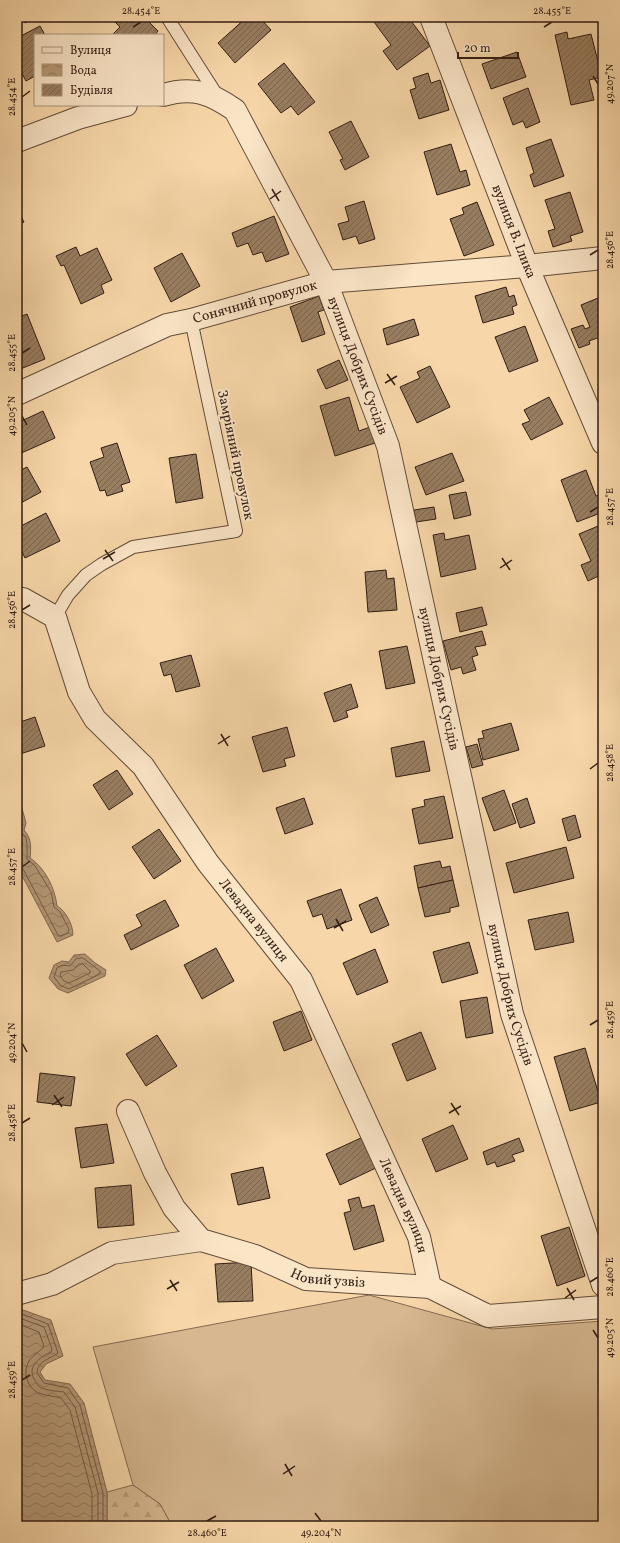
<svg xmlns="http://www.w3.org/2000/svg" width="620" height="1543" viewBox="0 0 620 1543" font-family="Vollkorn,serif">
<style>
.grass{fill:#d6b790;stroke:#846a52}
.forest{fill:url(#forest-firs);stroke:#846a52}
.water{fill:url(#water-waves);stroke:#80674f}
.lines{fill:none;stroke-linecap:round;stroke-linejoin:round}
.shore{stroke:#735a45;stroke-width:1}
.building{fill:url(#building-hatch);stroke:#321d14}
.service-casing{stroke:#634c39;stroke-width:14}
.minor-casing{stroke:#634c39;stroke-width:24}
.service{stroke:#fae5c7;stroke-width:12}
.minor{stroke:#fae5c7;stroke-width:22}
.ticks{fill:none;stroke:#321d14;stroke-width:1.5}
.labels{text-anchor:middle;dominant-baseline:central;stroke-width:4;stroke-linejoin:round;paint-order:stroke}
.street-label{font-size:14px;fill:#321d14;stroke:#fae5c7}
.neatline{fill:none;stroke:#321d14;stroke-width:1.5}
.ticks-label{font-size:10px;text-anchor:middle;fill:#321d14}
</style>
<defs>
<pattern id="forest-firs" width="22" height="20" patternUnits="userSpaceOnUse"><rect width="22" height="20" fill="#d6b790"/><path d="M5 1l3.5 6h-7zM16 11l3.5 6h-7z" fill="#b89d7b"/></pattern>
<pattern id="water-waves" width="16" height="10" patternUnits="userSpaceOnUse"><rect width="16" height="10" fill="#b49876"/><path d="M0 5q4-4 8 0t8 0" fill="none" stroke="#937b60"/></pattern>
<pattern id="building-hatch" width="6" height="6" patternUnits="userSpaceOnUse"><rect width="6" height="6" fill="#987e61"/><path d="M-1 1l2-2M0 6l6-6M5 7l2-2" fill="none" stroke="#7d674f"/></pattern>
</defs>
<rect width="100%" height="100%" fill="#f7d7a9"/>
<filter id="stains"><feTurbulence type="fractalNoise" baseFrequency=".005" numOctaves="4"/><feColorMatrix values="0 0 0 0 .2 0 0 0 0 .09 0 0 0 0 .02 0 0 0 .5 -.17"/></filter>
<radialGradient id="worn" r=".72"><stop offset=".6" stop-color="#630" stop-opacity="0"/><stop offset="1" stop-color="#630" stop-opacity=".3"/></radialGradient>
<!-- grass -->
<path class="grass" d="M 369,1295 L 492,1329 L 603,1321 L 603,1526 L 172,1526 L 160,1504 L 133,1485 L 93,1347 Z"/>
<!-- forest -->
<path class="forest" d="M 133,1485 L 160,1504 L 172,1526 L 107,1526 L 107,1492 Z"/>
<!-- water -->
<g class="water">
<path d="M 17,800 L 20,801 L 26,823 L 24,830 C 32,839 31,847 30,858 C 45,868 55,888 57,906 C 66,911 73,925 73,935 L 57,942 L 17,866 Z"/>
<path d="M 85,954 L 95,963 L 106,970 L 105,976 L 68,993 L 58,989 L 49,978 L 54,965 L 62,961 L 69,962 L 74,955 Z"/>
<path d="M 17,1310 L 23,1310 L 51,1320 L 63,1356 L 46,1364 L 40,1372 L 45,1380 L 70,1384 L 84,1403 L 107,1492 L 107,1526 L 17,1526 Z"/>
</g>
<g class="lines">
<!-- shore -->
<g class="shore">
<path d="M 17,806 L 21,823 L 20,831 L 26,838 L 27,845 L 27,859 L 35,866 L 51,892 L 54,907 L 60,912 L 69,929 L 68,933 L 60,936 L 58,935 L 22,867 L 17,865"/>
<path d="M 83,958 L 100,971 L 100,974 L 69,989 L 60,985 L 54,977 L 57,968 L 62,965 L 70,966 L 76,959 Z"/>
<path d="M 79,964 L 83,964 L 90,971 L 90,973 L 69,983 L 64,981 L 60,976 L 61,972 L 73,970 Z"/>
<path d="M 17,1314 L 22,1314 L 48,1324 L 58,1353 C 50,1359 37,1361 37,1373 L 44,1383 L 68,1388 L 80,1405 L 103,1493 L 103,1526"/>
<path d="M 17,1319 L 22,1319 L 44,1327 L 52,1349 L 51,1352 C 40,1357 27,1366 34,1379 C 36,1382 37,1385 40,1387 C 46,1391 57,1391 64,1392 L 75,1407 L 98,1493 L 98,1526"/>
<path d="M 17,1325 L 21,1325 L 39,1332 L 44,1346 C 42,1350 33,1355 29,1361 C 22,1372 28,1389 39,1393 C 46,1396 54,1396 61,1398 L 70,1410 L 92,1494 L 92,1526"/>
</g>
</g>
<!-- building -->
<g class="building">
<path d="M 22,17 L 36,17 L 25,23 Z"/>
<path d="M 114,17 L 144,17 L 158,31 L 155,35 L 112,35 L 120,27 L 112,19 Z"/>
<path d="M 247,17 L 259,17 L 271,30 L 235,63 L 218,43 Z"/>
<path d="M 381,17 L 416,17 L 411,21 L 430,46 L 397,70 L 383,51 L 391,45 L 374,22 Z"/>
<path d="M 447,17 L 459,17 L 448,21 Z"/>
<path d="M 40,26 L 45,35 L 35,35 L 35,76 L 26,81 L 17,64 L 17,38 Z"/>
<path d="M 567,32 L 568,39 L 591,34 L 602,77 L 589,80 L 594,100 L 571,105 L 555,35 Z"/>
<path d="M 517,52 L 526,77 L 491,89 L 482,64 Z"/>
<path d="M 284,63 L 315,102 L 298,115 L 291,106 L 281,113 L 258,84 Z"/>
<path d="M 428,73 L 431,83 L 440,80 L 449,110 L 419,119 L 410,90 L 416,88 L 413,78 Z"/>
<path d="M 528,88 L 540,122 L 526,128 L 523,121 L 513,125 L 503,98 Z"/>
<path d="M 351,121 L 369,157 L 345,170 L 340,160 L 343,159 L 329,132 Z"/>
<path d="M 551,139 L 564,176 L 534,187 L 530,175 L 534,173 L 526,148 Z"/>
<path d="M 451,144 L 460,172 L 466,170 L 470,185 L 437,195 L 424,152 Z"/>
<path d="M 570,192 L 583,232 L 570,236 L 572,241 L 553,247 L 548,231 L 555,229 L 545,200 Z"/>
<path d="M 364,201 L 375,239 L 359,244 L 356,236 L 343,240 L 338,224 L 349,221 L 345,207 Z"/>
<path d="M 477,202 L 494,245 L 464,256 L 450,219 L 464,214 L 462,208 Z"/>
<path d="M 17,209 L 24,222 L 17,225 Z"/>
<path d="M 274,216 L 289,254 L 266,262 L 262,252 L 253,255 L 248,243 L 237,247 L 232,233 Z"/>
<path d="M 76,247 L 80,256 L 97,248 L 112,280 L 101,285 L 104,293 L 81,304 L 64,265 L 61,266 L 56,256 Z"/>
<path d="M 182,253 L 200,286 L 171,302 L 154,268 Z"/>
<path d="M 506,287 L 509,297 L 514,295 L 517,305 L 512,307 L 514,314 L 483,323 L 475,296 Z"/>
<path d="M 319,296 L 324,310 L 318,312 L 325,334 L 302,342 L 290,307 Z"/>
<path d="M 603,296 L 603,336 L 589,341 L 590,344 L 579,348 L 571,329 L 583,325 L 585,329 L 590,327 L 581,305 Z"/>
<path d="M 27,314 L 45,359 L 18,370 L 17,318 Z"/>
<path d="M 414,319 L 419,335 L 387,345 L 383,329 Z"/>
<path d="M 525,326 L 538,361 L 509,372 L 495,337 Z"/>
<path d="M 603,355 L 603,368 L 602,369 L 598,356 Z"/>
<path d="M 339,360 L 348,380 L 326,389 L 317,370 Z"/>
<path d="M 430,366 L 450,407 L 417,423 L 400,387 L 420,378 L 417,372 Z"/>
<path d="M 349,397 L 359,431 L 370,427 L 375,443 L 335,456 L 320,406 Z"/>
<path d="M 549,397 L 563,424 L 531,440 L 522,424 L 530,421 L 524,410 Z"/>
<path d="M 43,411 L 55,438 L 17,455 L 17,423 Z"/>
<path d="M 117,443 L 130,482 L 121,485 L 123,491 L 107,496 L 105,490 L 100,491 L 90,462 L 104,457 L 101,448 Z"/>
<path d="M 452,453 L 464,481 L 426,495 L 415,467 Z"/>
<path d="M 196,454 L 203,498 L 176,503 L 169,458 Z"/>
<path d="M 27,467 L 41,492 L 17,505 L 17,472 Z"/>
<path d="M 586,470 L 596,496 L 603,494 L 603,512 L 577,522 L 561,480 Z"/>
<path d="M 466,492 L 471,515 L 454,519 L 449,495 Z"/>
<path d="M 434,507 L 436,519 L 416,522 L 414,510 Z"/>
<path d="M 46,513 L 60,541 L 25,558 L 17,542 L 17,528 Z"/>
<path d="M 603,524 L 603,574 L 588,581 L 581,565 L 591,561 L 579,534 Z"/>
<path d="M 444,533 L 445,540 L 469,535 L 476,569 L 441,577 L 433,535 Z"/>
<path d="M 386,570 L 387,579 L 394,578 L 397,610 L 368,612 L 365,572 Z"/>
<path d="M 482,607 L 487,625 L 460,632 L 456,613 Z"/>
<path d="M 482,631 L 486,645 L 475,647 L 478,655 L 472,657 L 476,670 L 463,674 L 461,667 L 451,670 L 443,641 Z"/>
<path d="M 407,646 L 415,683 L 386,689 L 379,651 Z"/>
<path d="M 191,655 L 200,686 L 176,692 L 171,674 L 164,676 L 160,663 Z"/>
<path d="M 351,684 L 358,707 L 346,711 L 348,717 L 334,722 L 324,693 Z"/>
<path d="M 35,717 L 45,746 L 20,754 L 17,746 L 17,723 Z"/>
<path d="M 511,723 L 519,750 L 483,760 L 478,739 L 484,738 L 482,731 Z"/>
<path d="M 287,727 L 295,756 L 284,759 L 286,766 L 263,772 L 252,737 Z"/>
<path d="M 424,741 L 430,771 L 396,777 L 391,748 Z"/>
<path d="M 477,744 L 483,765 L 472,768 L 466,747 Z"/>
<path d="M 117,770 L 133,794 L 109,810 L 93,785 Z"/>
<path d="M 504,790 L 516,823 L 494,831 L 482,798 Z"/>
<path d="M 444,796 L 453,838 L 419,844 L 412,809 L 425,806 L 424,800 Z"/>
<path d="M 304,798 L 313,824 L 285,834 L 276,808 Z"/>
<path d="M 527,798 L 535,823 L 520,828 L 512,804 Z"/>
<path d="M 575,815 L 581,837 L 568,841 L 562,819 Z"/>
<path d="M 159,829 L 181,861 L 154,879 L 132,847 Z"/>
<path d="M 566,847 L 574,878 L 514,893 L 506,863 Z"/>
<path d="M 440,861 L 442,868 L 450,866 L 453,880 L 418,888 L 414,866 Z"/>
<path d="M 453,880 L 459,906 L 450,908 L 450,912 L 425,917 L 418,888 Z"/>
<path d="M 341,889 L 352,920 L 327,929 L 322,914 L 313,917 L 307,901 Z"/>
<path d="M 377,897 L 389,925 L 371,933 L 359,905 Z"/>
<path d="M 165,900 L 179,926 L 131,950 L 124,935 L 142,926 L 136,915 Z"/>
<path d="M 568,912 L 574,942 L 535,950 L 528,920 Z"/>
<path d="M 469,942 L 478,973 L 442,983 L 433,952 Z"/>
<path d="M 216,948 L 234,981 L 202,999 L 184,965 Z"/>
<path d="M 375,949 L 388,982 L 357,995 L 343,963 Z"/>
<path d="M 487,997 L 493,1033 L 466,1038 L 460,1001 Z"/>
<path d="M 301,1011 L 312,1040 L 284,1051 L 273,1022 Z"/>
<path d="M 421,1032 L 436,1069 L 407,1081 L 392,1044 Z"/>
<path d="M 157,1035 L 177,1066 L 146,1086 L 126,1054 Z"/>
<path d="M 585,1048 L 601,1102 L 570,1111 L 554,1057 Z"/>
<path d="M 40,1073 L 75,1077 L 71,1106 L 37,1102 Z"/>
<path d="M 107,1124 L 114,1163 L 81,1168 L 75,1128 Z"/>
<path d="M 453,1125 L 468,1159 L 436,1172 L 422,1139 Z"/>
<path d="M 363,1137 L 378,1167 L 340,1185 L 326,1154 Z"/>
<path d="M 519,1138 L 524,1151 L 512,1155 L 515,1161 L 497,1167 L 495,1162 L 487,1165 L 483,1152 Z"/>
<path d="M 263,1167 L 270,1198 L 238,1205 L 231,1174 Z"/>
<path d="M 131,1185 L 134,1225 L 98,1228 L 95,1188 Z"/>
<path d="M 359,1197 L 362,1208 L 374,1205 L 384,1241 L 354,1250 L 344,1213 L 351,1211 L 348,1200 Z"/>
<path d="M 569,1227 L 585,1276 L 557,1286 L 541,1236 Z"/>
<path d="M 251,1262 L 253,1301 L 218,1302 L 215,1264 Z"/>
</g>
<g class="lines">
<!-- service casing -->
<g class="service-casing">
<g id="service">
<path d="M 167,17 L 218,97"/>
<path d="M 55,617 L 68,595 L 86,575 L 102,564 L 133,547 L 236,531 L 191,320"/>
</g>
</g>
<!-- minor casing -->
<g class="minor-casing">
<g id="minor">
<path id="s1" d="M 431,17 L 527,266 L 603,443"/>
<path id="s2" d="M 163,95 C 193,86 210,93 235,110 L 326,282 L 388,446 L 512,1014 L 603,1285"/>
<path d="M 17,141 L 78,118 L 126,105"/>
<path id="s3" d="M 17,394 L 167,325 L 191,320 L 326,282 L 527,266 L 603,258"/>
<path id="s4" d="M 17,598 L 23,599 L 55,617 L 79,692 L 95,719 L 143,766 L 208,863 L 301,980 L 419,1237 L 430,1287"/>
<path id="s5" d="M 128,1111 L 155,1173 L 174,1208 L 201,1240 L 255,1256 L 306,1279 L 430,1287 L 488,1316 L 603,1307"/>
<path d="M 20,1293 L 52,1284 L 112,1253 L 201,1240"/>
</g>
</g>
<!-- service -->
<use href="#service" class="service"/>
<!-- minor -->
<use href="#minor" class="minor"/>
</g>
<!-- ticks -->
<path class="ticks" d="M 133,27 L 141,22M 544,27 L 552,22M 593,76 L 598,84M 22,97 L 30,91M 272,189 L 279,201M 270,199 L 281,191M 590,255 L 598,250M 22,353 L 30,348M 387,374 L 395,385M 385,383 L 397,376M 22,416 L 27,425M 590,512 L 598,507M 105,550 L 113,561M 502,558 L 510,570M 103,559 L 115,552M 500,568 L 512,560M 22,610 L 30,605M 221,734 L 228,746M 218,744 L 230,736M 590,769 L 598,763M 22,867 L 30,861M 336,919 L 343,931M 334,928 L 346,921M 590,1025 L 598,1020M 22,1043 L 27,1052M 54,1095 L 62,1107M 451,1103 L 459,1115M 52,1105 L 64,1097M 449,1113 L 461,1106M 22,1123 L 30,1118M 170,1280 L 177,1291M 590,1282 L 598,1277M 567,1288 L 574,1300M 167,1289 L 179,1282M 565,1298 L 576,1290M 593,1330 L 598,1338M 22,1380 L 30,1375M 285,1464 L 292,1476M 283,1474 L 295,1466M 315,1513 L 321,1521M 207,1521 L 216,1516"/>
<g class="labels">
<!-- street labels -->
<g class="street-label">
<text stroke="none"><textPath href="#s1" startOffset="230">вулиця В. Ілика</textPath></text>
<text stroke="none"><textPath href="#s3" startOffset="256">Сонячний провулок</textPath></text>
<text stroke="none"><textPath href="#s2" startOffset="361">вулиця Добрих Сусідів</textPath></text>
<text transform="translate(235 455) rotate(78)">Замріяний провулок</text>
<text stroke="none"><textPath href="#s2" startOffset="685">вулиця Добрих Сусідів</textPath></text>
<text stroke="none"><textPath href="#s4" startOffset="410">Левадна вулиця</textPath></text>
<text stroke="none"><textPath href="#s2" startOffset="1009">вулиця Добрих Сусідів</textPath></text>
<text stroke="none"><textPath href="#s4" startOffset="734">Левадна вулиця</textPath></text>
<text stroke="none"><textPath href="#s5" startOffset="283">Новий узвіз</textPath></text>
</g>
</g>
<!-- margin -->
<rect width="620" height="1543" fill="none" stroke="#f7d7a9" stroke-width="44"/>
<!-- legend -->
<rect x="34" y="34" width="130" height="72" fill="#fae5c7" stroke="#aa957f"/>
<rect x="42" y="47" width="20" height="6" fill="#fae5c7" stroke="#aa957f"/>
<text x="70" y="54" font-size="12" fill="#321d14">Вулиця</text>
<rect x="42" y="64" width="20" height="12" fill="url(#water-waves)" stroke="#aa957f"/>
<text x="70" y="74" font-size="12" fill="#321d14">Вода</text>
<rect x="42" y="84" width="20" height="12" fill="url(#building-hatch)" stroke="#aa957f"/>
<text x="70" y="94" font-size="12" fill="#321d14">Будівля</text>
<!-- scale -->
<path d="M458 52v6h60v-6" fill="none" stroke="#321d14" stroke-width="2"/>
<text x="464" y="52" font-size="12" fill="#321d14" stroke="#fae5c7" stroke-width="3" paint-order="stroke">20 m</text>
<rect x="22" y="22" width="576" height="1499" class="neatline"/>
<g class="ticks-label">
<text x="141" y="14">28.454°E</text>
<text x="552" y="14">28.455°E</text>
<text transform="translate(609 84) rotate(-90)" y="4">49.207°N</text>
<text transform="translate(11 97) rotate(-90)" y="4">28.454°E</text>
<text transform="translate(609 250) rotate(-90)" y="4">28.456°E</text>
<text transform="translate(11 353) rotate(-90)" y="4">28.455°E</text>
<text transform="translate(11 416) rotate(-90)" y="4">49.205°N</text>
<text transform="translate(609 507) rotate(-90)" y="4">28.457°E</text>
<text transform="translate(11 610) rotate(-90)" y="4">28.456°E</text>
<text transform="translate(609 763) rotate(-90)" y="4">28.458°E</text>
<text transform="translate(11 867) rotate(-90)" y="4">28.457°E</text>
<text transform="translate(609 1020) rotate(-90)" y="4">28.459°E</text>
<text transform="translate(11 1043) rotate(-90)" y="4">49.204°N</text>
<text transform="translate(11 1123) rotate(-90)" y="4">28.458°E</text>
<text transform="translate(609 1277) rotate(-90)" y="4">28.460°E</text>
<text transform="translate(609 1338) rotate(-90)" y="4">49.205°N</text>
<text transform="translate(11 1380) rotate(-90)" y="4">28.459°E</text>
<text x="207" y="1536">28.460°E</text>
<text x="321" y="1536">49.204°N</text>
</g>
<rect width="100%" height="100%" filter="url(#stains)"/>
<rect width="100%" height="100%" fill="url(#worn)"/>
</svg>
